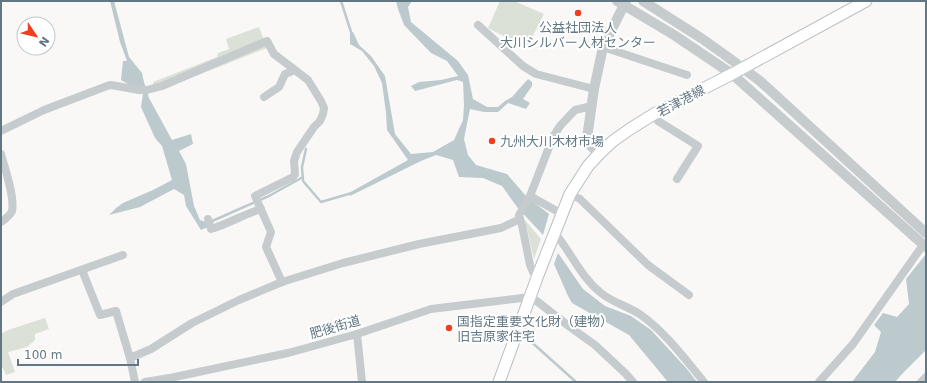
<svg xmlns="http://www.w3.org/2000/svg" width="927" height="383" viewBox="0 0 927 383" font-family="'DejaVu Sans','Noto Sans JP',sans-serif">
<style>
.green{fill:#dbe1d6}
.water{fill:#bccace}
.lines{fill:none;stroke-linecap:round;stroke-linejoin:round}
.stream{stroke:#bccace;stroke-width:2.5}
.secondary-casing{stroke:#b8bec2;stroke-width:13}
.minor{stroke:#c6cbce;stroke-width:8}
.tertiary{stroke:#c6cbce;stroke-width:10}
.secondary{stroke:#fff;stroke-width:11}
.poi-dot{fill:#ef3f1f;stroke:#fff;stroke-width:1.5}
.labels{text-anchor:middle;dominant-baseline:central;stroke-width:4;stroke-linejoin:round;paint-order:stroke}
.poi-label{font-size:13px;fill:#617783;stroke:#fff;text-anchor:start}
.street-label{font-size:13px;fill:#617783;stroke:#fff}
</style>
<rect width="100%" height="100%" fill="#f9f8f6"/>
<!-- green -->
<g class="green">
<path d="M 500,1 L 514,1 L 544,14 L 527,48 L 488,28 Z"/>
<path d="M 259,27 L 267,48 L 155,92 L 153,82 L 217,57 L 218,53 L 229,49 L 226,39 Z"/>
<path d="M 525,220 L 541,239 L 534,259 Z"/>
<path d="M 45,318 L 49,329 L 35,334 L 35,340 L 27,347 L 8,352 L 15,372 L 6,375 L 3,368 L 1,367 L 1,334 L 8,330 Z"/>
</g>
<!-- water -->
<g class="water">
<path d="M 110,1 L 114,1 L 129,57 L 142,73 L 144,82 L 149,98 L 172,140 L 191,134 L 193,144 L 179,151 L 186,164 L 194,206 L 200,220 L 206,222 L 208,227 L 201,230 L 186,206 L 184,195 L 174,189 L 140,207 L 109,215 L 116,208 L 123,203 L 153,190 L 172,180 L 162,146 L 155,138 L 141,107 L 143,93 L 121,80 L 123,61 L 127,61 L 120,42 Z"/>
<path d="M 396,1 L 412,1 L 408,7 L 411,22 L 458,61 L 468,75 L 473,99 L 487,107 L 498,107 L 505,101 L 512,97 L 528,79 L 532,82 L 532,86 L 523,99 L 530,103 L 526,109 L 508,103 L 498,112 L 484,112 L 470,109 L 464,139 L 468,155 L 476,165 L 507,174 L 526,196 L 549,214 L 543,235 L 517,207 L 502,186 L 483,178 L 459,177 L 453,160 L 436,155 L 421,161 L 350,196 L 349,193 L 408,160 L 387,130 L 386,113 L 382,83 L 374,66 L 362,51 L 350,44 L 350,33 L 353,32 L 359,45 L 371,56 L 385,76 L 395,134 L 411,154 L 433,152 L 454,140 L 463,120 L 464,105 L 463,82 L 457,80 L 415,91 L 411,86 L 419,82 L 441,80 L 458,76 L 447,61 L 431,53 L 404,25 L 398,9 Z"/>
<path d="M 558,253 L 583,289 L 605,306 L 631,316 L 651,330 L 687,369 L 697,382 L 668,382 L 629,335 L 572,303 L 568,296 L 554,264 Z"/>
<path d="M 926,254 L 926,350 L 901,375 L 895,382 L 852,382 L 875,352 L 881,332 L 874,325 L 883,313 L 897,317 L 909,304 L 906,279 Z"/>
</g>
<g class="lines">
<!-- stream -->
<g class="stream">
<path d="M 341,1 L 352,35"/>
<path d="M 306,149 L 302,167 L 303,181 L 321,202 L 352,193"/>
<path d="M 210,222 L 269,196 L 303,177"/>
<path d="M 527,338 L 576,382"/>
</g>
<!-- secondary casing -->
<g class="secondary-casing">
<path id="secondary" d="M 499,382 L 538,275 L 570,194 L 588,166 L 599,154 L 613,141 L 630,129 L 654,114 L 732,74 L 866,1"/>
</g>
<!-- minor -->
<g class="minor">
<path d="M 478,25 L 523,66 L 536,74 L 594,89"/>
<path d="M 603,47 L 687,75"/>
<path d="M 264,97 L 279,87 L 285,74 L 295,70"/>
<path d="M 654,114 L 658,121 L 698,146 L 677,179"/>
<path d="M 1,131 L 44,110 L 107,86 L 111,85 L 139,90 L 147,90 L 162,86 L 267,41 L 274,54 L 308,80 L 321,101 L 324,108 L 323,114 L 320,121 L 314,127 L 297,152 L 294,161 L 295,174 L 293,177 L 255,196 L 271,232 L 266,247 L 282,282"/>
<path d="M 1,154 C 5,169 15,197 12,211 C 10,216 5,219 1,222"/>
<path d="M 570,194 L 580,199 L 648,265 L 689,295"/>
<path d="M 530,196 L 562,214"/>
<path d="M 208,219 L 211,229 C 228,224 244,214 261,209"/>
<path d="M 554,232 C 571,252 580,276 601,293 C 613,303 628,306 641,315 C 666,333 685,359 704,382"/>
<path d="M 82,270 L 100,315 L 116,311 L 130,358 L 135,382"/>
<path d="M 538,275 L 533,272 L 530,265 L 522,225 L 520,219 L 519,215 L 530,196 L 553,137 L 560,126 L 575,110 L 592,106"/>
<path d="M 1,302 L 13,294 L 123,255"/>
<path d="M 357,334 L 362,382"/>
<path d="M 130,358 L 151,349 L 192,323 L 239,300 L 282,282 L 343,263 L 419,244 L 501,228 L 520,219"/>
<path d="M 145,382 L 170,378 L 288,353 L 357,334 L 431,309 L 530,297 L 538,302 L 570,327 L 595,345 L 625,373 L 633,382"/>
<path d="M 819,382 L 853,344 L 923,245"/>
<path d="M 921,382 L 926,377"/>
</g>
<!-- tertiary -->
<g class="tertiary">
<path d="M 617,1 L 674,35 L 732,74 L 926,247"/>
<path d="M 643,1 L 701,38 L 725,55 L 760,81 L 926,233"/>
<path d="M 599,154 L 589,144 L 587,138 L 594,89 L 603,47 L 626,1"/>
</g>
<!-- secondary -->
<use href="#secondary" class="secondary"/>
</g>
<!-- markers -->
<g class="poi-dot">
<circle cx="578" cy="13" r="4"/>
<circle cx="492" cy="141" r="4"/>
<circle cx="449" cy="328" r="4"/>
</g>
<g class="labels">
<!-- poi labels -->
<g class="poi-label">
<text x="578" y="27" text-anchor="middle">公益社団法人<tspan x="578" dy="15">大川シルバー人材センター</tspan></text>
<text x="500" y="141">九州大川木材市場</text>
<text x="457" y="321">国指定重要文化財（建物）<tspan x="457" dy="15">旧吉原家住宅</tspan></text>
</g>
<!-- street labels -->
<g class="street-label">
<text transform="translate(681 101) rotate(-28)">若津港線</text>
<text transform="translate(335 327) rotate(-16)">肥後街道</text>
</g>
</g>
<!-- border -->
<rect width="927" height="383" fill="none" stroke="#617783" stroke-width="4"/>
<!-- north arrow -->
<g transform="translate(36 36) rotate(125)"><circle r="19" fill="#ffffff" stroke="#c0c9cd"/>
<path d="M0-3L7 15L0 10L-7 15Z" fill="#ef3f1f"/>
<text y="-6" font-size="11" font-weight="bold" text-anchor="middle" fill="#617783">N</text>
</g>
<!-- scale -->
<path d="M18 359v6h120v-6" fill="none" stroke="#617783" stroke-width="2"/>
<text x="24" y="359" font-size="12" fill="#617783" stroke="#ffffff" stroke-width="3" paint-order="stroke">100 m</text>
</svg>
